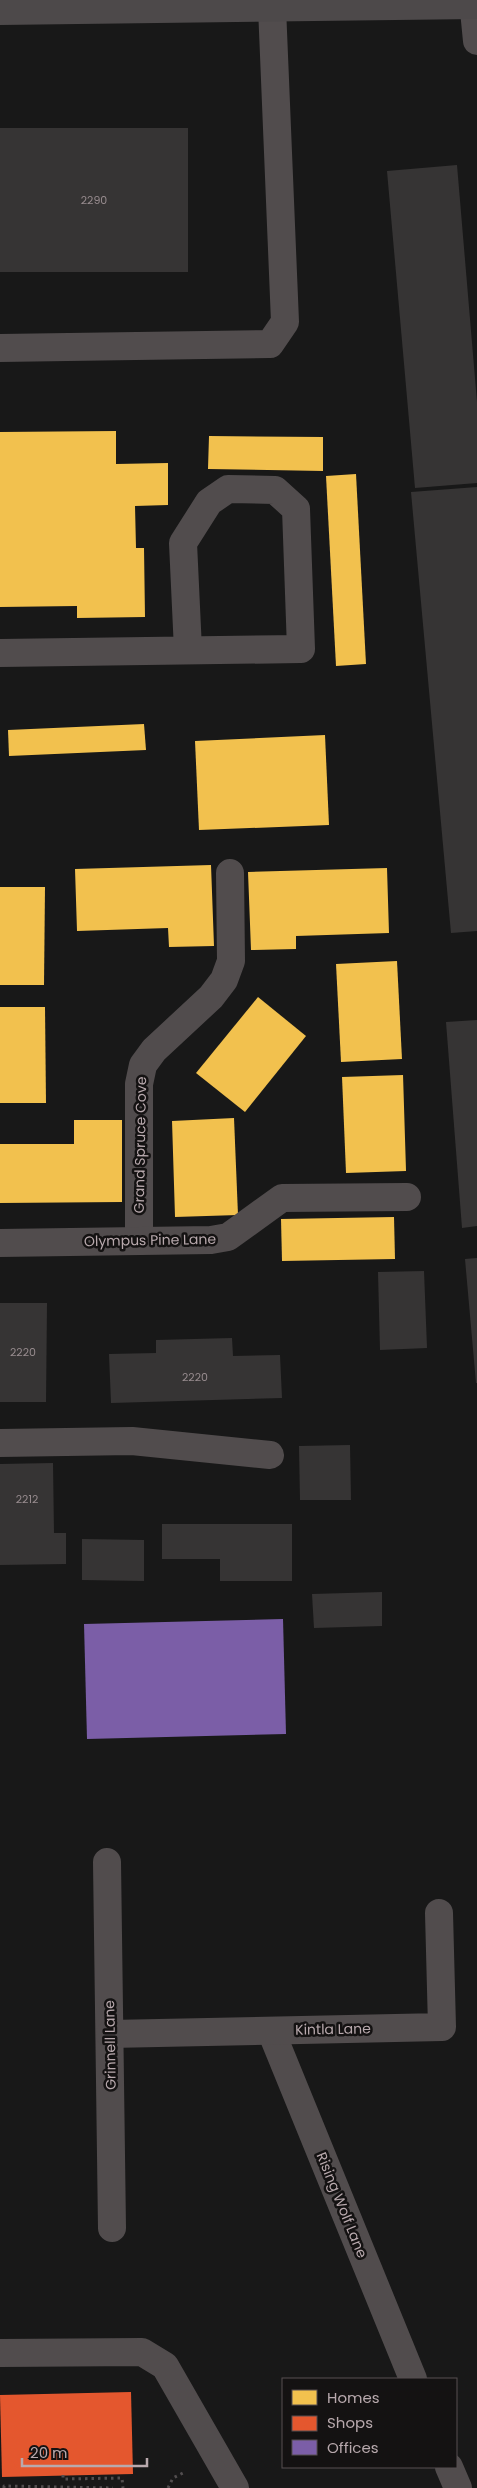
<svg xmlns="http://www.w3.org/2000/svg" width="477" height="2488" viewBox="0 0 477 2488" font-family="Poppins,sans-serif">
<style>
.homes{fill:#f2c14e}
.shops{fill:#e4572e}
.offices{fill:#7b5ea7}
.building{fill:#363434}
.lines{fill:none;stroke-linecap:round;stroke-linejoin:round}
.path{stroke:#524e4f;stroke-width:3;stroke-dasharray:2.5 4;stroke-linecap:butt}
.minor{stroke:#514c4d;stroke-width:28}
.major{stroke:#4d494a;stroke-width:28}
.labels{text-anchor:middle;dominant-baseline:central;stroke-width:5;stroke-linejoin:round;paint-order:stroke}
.number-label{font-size:11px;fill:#988c8f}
.street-label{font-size:14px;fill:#b8a9ad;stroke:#141212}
</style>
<rect width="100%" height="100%" fill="#181818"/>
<!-- homes -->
<g class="homes">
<path d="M 116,431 L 116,464 L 168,463 L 168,505 L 135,506 L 136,548 L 144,548 L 145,617 L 77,618 L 77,606 L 0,607 L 0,432 Z"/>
<path d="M 209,436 L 323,437 L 323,471 L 208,469 Z"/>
<path d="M 356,474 L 366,664 L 336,666 L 326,476 Z"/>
<path d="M 144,724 L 146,750 L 9,756 L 8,730 Z"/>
<path d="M 325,735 L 329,825 L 199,830 L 195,741 Z"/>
<path d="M 211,865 L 214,946 L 169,947 L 168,928 L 77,931 L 75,869 Z"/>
<path d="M 387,868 L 389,933 L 296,936 L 296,949 L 251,950 L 248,872 Z"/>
<path d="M 0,887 L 45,887 L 44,985 L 0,985 Z"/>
<path d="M 397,961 L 402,1059 L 341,1062 L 336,964 Z"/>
<path d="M 258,997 L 306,1036 L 245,1112 L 196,1073 Z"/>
<path d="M 0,1007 L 45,1007 L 46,1103 L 0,1103 Z"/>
<path d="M 403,1075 L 406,1171 L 346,1173 L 342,1077 Z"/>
<path d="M 234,1118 L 238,1215 L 175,1217 L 172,1121 Z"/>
<path d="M 74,1120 L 122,1120 L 122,1202 L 0,1203 L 0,1144 L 74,1144 Z"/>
<path d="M 394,1217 L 395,1259 L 282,1261 L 281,1219 Z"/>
</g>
<!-- shops -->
<path class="shops" d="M 131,2392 L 133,2474 L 2,2477 L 0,2395 Z"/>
<!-- offices -->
<path class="offices" d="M 283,1619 L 286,1734 L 87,1739 L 84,1624 Z"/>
<!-- building -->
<g class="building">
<rect x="0" y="128" width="188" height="144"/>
<path d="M 457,165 L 477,402 L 477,483 L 415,488 L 387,171 Z"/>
<path d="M 477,487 L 477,931 L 451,933 L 411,492 Z"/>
<path d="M 477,1020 L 477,1226 L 462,1228 L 446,1022 Z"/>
<path d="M 477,1258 L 477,1383 L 476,1383 L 465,1259 Z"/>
<path d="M 424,1271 L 427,1348 L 380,1350 L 378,1272 Z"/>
<path d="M 0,1303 L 47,1303 L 46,1402 L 0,1402 Z"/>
<path d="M 232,1338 L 233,1356 L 280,1355 L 282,1398 L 111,1403 L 109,1354 L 156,1353 L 156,1340 Z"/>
<path d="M 350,1445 L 351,1500 L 300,1500 L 299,1446 Z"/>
<path d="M 53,1463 L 54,1533 L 66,1533 L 66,1564 L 0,1565 L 0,1464 Z"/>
<path d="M 162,1524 L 292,1524 L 292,1581 L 220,1581 L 220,1559 L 162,1559 Z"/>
<path d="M 82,1539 L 144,1540 L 144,1581 L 82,1580 Z"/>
<path d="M 382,1592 L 382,1626 L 314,1628 L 312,1594 Z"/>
</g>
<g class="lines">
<!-- path -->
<g class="path">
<path d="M 63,2475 L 63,2479 L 122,2478 L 123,2488"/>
<path d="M 4,2488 L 4,2486 L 113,2488"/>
<path d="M 168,2488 L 173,2478 L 185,2472"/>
</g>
<!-- minor -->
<g class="minor">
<path d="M 473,0 L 477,41"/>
<path d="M 0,348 L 270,344 L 285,322 L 272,7"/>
<path d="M 0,653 L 301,649 L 296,509 L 275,490 L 228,489 L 209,502 L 183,543 L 188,650"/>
<path d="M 139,1241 L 139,1084 L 143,1065 L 154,1050 L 211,997 L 224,980 L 231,961 L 230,873"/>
<path d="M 0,1243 L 211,1240 L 228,1237 L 282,1198 L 407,1197"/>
<path d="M 0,1443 L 132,1441 L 270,1455"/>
<path d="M 107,1862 L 112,2228"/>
<path d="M 271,2031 L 413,2379"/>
<path d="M 110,2034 L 442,2027 L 439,1913"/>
<path d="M 0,2353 L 142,2352 L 165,2366 L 235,2488"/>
<path d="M 449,2467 L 458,2488"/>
</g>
<!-- major -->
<path class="major" d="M 0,11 L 477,5"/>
</g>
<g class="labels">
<!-- number labels -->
<g class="number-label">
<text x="94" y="200">2290</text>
<text x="23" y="1352">2220</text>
<text x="195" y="1377">2220</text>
<text x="27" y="1499">2212</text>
</g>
<!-- street labels -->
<g class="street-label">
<text transform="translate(140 1145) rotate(-89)">Grand Spruce Cove</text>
<text transform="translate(150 1240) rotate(-1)">Olympus Pine Lane</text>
<text transform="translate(333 2029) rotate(-1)">Kintla Lane</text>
<text transform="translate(110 2045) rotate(-91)">Grinnell Lane</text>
<text transform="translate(342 2205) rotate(68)">Rising Wolf Lane</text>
</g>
</g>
<!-- legend -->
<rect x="282" y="2378" width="175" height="90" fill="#141212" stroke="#564e50"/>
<rect x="292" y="2390" width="25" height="15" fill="#f2c14e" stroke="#564e50"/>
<text x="327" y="2403" font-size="15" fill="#b8a9ad">Homes</text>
<rect x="292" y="2416" width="25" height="15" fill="#e4572e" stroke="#564e50"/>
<text x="327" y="2428" font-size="15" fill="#b8a9ad">Shops</text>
<rect x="292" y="2440" width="25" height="15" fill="#7b5ea7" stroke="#564e50"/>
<text x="327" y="2453" font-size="15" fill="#b8a9ad">Offices</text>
<!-- scale -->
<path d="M22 2458v8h125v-8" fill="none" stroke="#b8a9ad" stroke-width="2.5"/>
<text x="30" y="2458" font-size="15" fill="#b8a9ad" stroke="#141212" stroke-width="4" paint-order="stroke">20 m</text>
</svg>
